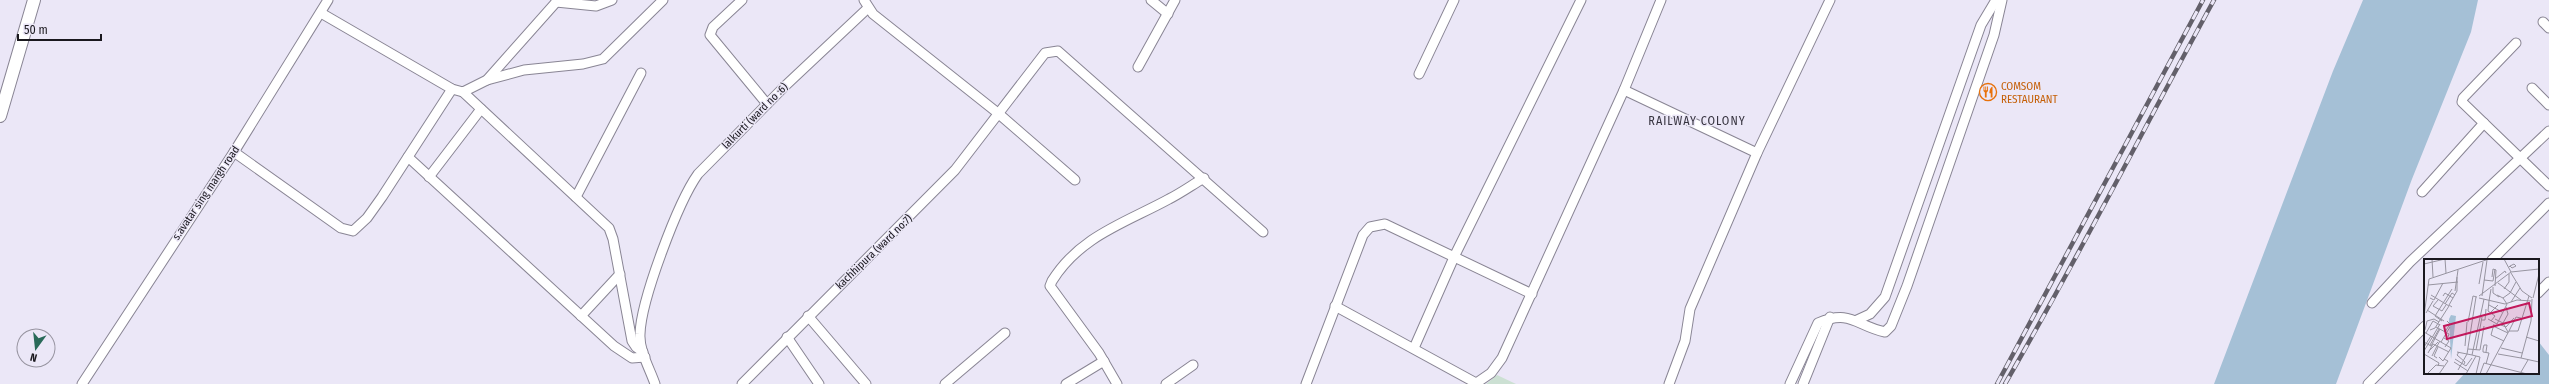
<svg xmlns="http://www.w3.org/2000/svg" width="2549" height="384" viewBox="0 0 2549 384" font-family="'Fira Sans Condensed',sans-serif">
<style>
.green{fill:#cce0d3}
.water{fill:#a5c0d6}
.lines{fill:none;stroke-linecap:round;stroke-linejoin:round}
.minor-casing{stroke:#898594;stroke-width:11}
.tertiary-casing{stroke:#898594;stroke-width:14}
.minor{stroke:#fff;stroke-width:9}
.tertiary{stroke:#fff;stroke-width:12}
.rail-casing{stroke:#63606a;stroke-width:4.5}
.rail{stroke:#ebe7f7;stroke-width:3;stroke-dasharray:9;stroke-linecap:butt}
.labels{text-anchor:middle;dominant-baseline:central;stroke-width:3;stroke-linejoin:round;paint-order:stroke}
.food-label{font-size:11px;fill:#c56008;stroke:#ebe7f7;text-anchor:start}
.street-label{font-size:11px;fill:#1a181e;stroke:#ebe7f7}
.neighbourhood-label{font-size:12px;letter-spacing:1px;fill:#36333f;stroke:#ebe7f7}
.inset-road{fill:none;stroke:#9794a0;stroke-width:1}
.view{fill:#c2185b;fill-opacity:0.15;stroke:#c2185b;stroke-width:2}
.inset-edge{fill:none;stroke:#1a181e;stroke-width:2}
</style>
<rect width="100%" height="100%" fill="#ebe7f7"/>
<!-- green -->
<path class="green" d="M 1497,375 L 1516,384 L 1486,384 Z"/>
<!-- water -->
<g class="water">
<path d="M 2363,0 L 2478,0 L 2471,32 L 2412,179 L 2336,384 L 2214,384 L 2333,71 Z"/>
<path d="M 2538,341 L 2549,355 L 2549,384 L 2455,384 L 2465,373 L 2538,373 Z"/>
</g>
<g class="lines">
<!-- minor casing -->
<g class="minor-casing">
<g id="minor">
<path d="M 742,0 L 713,27 L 710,35 L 767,104"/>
<path d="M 864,0 L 873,14 L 999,114 L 1075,180"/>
<path d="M 1151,0 L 1168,14"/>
<path d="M 556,2 L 596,6 L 612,0"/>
<path d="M 321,13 L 452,89 L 463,92 L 487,80 L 558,0"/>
<path d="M 2543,22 L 2549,28"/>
<path d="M 2516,43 L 2463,98 L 2462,102 L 2549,186"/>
<path d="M 1138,67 L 1175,0"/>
<path d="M 1419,74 L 1454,0"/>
<path d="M 487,80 L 524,70 L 583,64 L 603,59 L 663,0"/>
<path d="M 2532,88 L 2549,105"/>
<path d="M 1624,90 L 1757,153"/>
<path d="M 463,92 L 609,228 L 613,239 L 632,341 L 636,347 L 643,352"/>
<path d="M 234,152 L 341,228 L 353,231 L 367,218 L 382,197 L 452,89"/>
<path d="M 408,157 L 614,346 L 632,358 L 645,357"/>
<path d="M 429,177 L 481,109"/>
<path d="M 2422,192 L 2484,123"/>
<path d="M 576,197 L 641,73"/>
<path d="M 2492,260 L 2549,203"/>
<path d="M 2538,293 L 2549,282"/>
<path d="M 2372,303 L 2410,262 L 2549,131"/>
<path d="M 1335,306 L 1476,383"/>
<path d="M 581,316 L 620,274"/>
<path d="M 808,316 L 866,384"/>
<path d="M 1857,320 L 1870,314 L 1885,297 L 1981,25 L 1996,0"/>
<path d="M 787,337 L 819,384"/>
<path d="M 1414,348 L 1455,255 L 1581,0"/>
<path d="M 82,384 L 234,152 L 328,0"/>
<path d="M 655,384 C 650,369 639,351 640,334 C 641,300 678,202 698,174 L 785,86 L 868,8"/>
<path d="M 742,384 L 955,170 L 1045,53 L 1058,51 L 1263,232"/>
<path d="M 945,384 L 1005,333"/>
<path d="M 1066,384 L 1104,361"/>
<path d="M 1117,384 L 1099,353 L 1053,290 L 1050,286 L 1052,281 C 1080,236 1125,223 1169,199 C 1181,193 1192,185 1204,178"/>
<path d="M 1166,384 L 1193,365"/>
<path d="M 1306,384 L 1363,235 L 1370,227 L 1385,224 L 1532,294"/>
<path d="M 1475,384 L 1491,373 L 1502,358 L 1624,90 L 1661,0"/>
<path d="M 1669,384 L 1685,341 L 1690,309 L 1757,153 L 1830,0"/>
<path d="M 1790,384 L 1818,323 C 1851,309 1856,326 1885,332 L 1891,326 L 1907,286 L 1994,35 L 2002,0"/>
<path d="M 1803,384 L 1830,317"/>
<path d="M 2368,384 L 2425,326"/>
</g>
</g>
<!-- tertiary casing -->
<g class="tertiary-casing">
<path id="tertiary" d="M 0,116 L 34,0"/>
</g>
<!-- minor -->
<use href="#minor" class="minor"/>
<!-- tertiary -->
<use href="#tertiary" class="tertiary"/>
<!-- rail casing -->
<g class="rail-casing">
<g id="rail">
<path d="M 1997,384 L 2203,0"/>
<path d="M 2005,384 C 2078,258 2144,128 2214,0"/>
</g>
</g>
<!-- rail -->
<use href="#rail" class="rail"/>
</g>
<!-- icons -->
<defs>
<g id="restaurant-ring" transform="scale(0.9)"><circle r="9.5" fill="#ebe7f7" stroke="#e8710a" stroke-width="1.5"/><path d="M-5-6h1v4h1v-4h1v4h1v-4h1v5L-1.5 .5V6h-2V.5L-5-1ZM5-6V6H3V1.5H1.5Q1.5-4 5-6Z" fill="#e8710a"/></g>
</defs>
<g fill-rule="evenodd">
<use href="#restaurant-ring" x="1988" y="92"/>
</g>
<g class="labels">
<!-- food labels -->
<g class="food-label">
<text x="2001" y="86">COMSOM<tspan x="2001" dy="13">RESTAURANT</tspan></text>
</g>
<!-- street labels -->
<g class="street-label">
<text transform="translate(755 116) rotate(-45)">lalkurti (ward no :6)</text>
<text transform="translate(206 193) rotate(-56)">s.avatar sing margh road</text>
<text transform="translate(874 252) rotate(-44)">kachhipura (ward no:7)</text>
</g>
<!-- neighbourhood labels -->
<g class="neighbourhood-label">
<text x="1697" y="121">RAILWAY COLONY</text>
</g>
</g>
<!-- overview -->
<g transform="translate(2424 259)">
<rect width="115" height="115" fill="#ebe7f7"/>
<path d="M 27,56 L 32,57 L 27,100 L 25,60 Z" fill="#a5c0d6"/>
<path class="inset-road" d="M 8,0 L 9,18M 21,0 L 22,14M 80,0 L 87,13M 0,5 L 21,0M 85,8 L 86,7 L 90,5 L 92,7 L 88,9 L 86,7M 87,13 L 115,10M 87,14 L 98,32 L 108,39M 68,18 L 69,10 L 72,11 L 71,27M 71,20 L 81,12 L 82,14M 60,21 L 69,22 L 71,10M 74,24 L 97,41M 55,25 L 59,3M 4,26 L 34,23M 69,28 L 69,34 L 75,38 L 76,37M 80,30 L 85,23 L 85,15M 31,32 L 34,11M 19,37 L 21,34 L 29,39M 55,37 L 87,13M 58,37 L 63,1M 6,39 L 10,41 L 19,24M 55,39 L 81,45 L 93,41 L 107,42M 79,39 L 86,34 L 92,23M 109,39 L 115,15M 14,41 L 9,47 L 18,52 L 22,46M 65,42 L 64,52 L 71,57 L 67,62M 65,42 L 67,30M 87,43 L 96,29M 21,45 L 28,34 L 31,36M 65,46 L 78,53M 28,48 L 25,46 L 33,32 L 33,18M 3,51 L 20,62M 2,54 L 9,42M 65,55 L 74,46M 0,57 L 5,20 L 65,0M 64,60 L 73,65 L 83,45 L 79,39 L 73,36M 71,60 L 79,64 L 84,73M 58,61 L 61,61 L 62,50M 18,62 L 11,57 L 28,30M 44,63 L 49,37 L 53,38M 79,64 L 84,55 L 82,48M 70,65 L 67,76 L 80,82M 77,66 L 82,68 L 90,59M 69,67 L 84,74M 12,68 L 25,75 L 24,78M 1,71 L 3,62 L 10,60 L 15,63M 6,71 L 11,69 L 25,47 L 7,36M 85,72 L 92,58 L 97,59M 0,73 L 27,89M 21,73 L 26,65 L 23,62M 2,74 L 9,62 L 16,66M 9,77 L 16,65M 102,78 L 115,82M 20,79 L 25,82 L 21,88M 0,83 L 7,87 L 16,70M 17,83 L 26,68M 6,86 L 15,70M 41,87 L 43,63M 0,88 L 7,77M 77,89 L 98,94M 44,90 L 56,91 L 60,67M 59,90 L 59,93 L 65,94 L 62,105M 59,90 L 60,86 L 63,86 L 62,93M 52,91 L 58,58M 0,92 L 9,77M 5,92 L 14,83M 33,93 L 48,96M 35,93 L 33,96 L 41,103 L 40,105M 4,94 L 9,85 L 13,87 L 16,82M 0,95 L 15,104 L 14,107M 74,95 L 97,99 L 107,62 L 108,40M 8,97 L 13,87 L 25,93M 52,97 L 56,98 L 52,115M 15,98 L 19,102 L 27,89M 13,99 L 10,97 L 14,88M 97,99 L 115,103M 31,100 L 42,107 L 48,99M 30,103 L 44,112M 34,111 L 43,95 L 52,38M 97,113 L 104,101M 3,115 L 12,106 L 20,107M 15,115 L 24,102 L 20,100M 42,115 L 52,97 L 48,96 L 60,40M 56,115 L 60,104 L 103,115M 62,115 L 85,72 L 94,72 L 105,37"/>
<path class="view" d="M 105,44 L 108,57 L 23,80 L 20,67 Z"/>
<rect width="115" height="115" class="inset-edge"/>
</g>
<!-- north arrow -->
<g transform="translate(36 348) rotate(195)"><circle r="19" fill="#ebe7f7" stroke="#9794a0"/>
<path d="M0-3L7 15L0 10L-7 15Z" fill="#296a59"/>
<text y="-6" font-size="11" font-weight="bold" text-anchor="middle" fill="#1a181e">N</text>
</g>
<!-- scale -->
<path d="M18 34v6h83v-6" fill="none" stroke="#1a181e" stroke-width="2"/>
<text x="24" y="34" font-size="12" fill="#1a181e" stroke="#ebe7f7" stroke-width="3" paint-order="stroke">50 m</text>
</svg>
